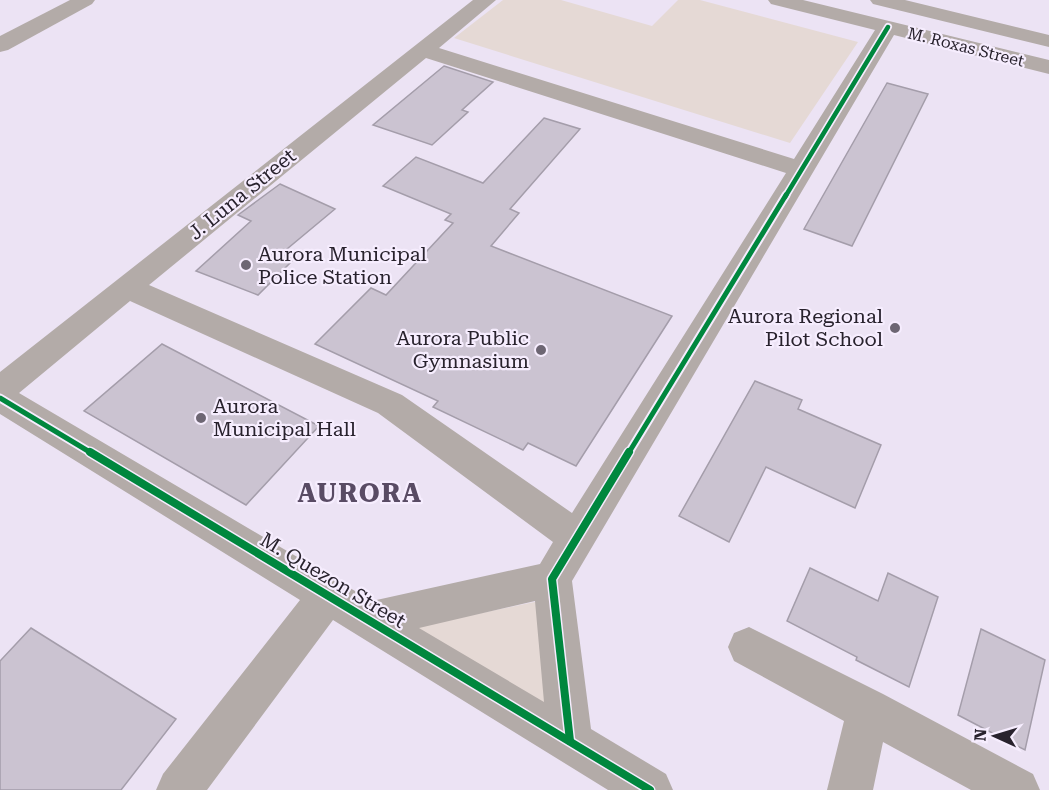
<svg xmlns="http://www.w3.org/2000/svg" width="1049" height="790" viewBox="0 0 1049 790" font-family="'Roboto Serif',serif">
<style>
.green{fill:#e5d9d5}
.building{fill:#cbc3d1;stroke:#a49daa;stroke-width:1.5}
.lines{fill:none;stroke-linecap:round;stroke-linejoin:round}
.minor{fill:#b3aba8;fill-rule:evenodd}
.cycleway-far2-casing{stroke:#f6edfe;stroke-width:8}
.cycleway-far1-casing{stroke:#f6edfe;stroke-width:9}
.cycleway-casing{stroke:#f6edfe;stroke-width:11}
.cycleway-far2{stroke:#00873e;stroke-width:4.5}
.cycleway-far1{stroke:#00873e;stroke-width:5}
.cycleway{stroke:#00873e;stroke-width:8}
.poi-dot{fill:#6d6673;stroke:#f6edfe;stroke-width:2}
.labels{text-anchor:middle;dominant-baseline:central;stroke-width:4.5;stroke-linejoin:round;paint-order:stroke}
.far-street-label{font-size:16px;fill:#28222d;stroke:#f6edfe}
.street-label{font-size:20px;fill:#28222d;stroke:#f6edfe}
.poi-label{font-size:20px;fill:#28222d;stroke:#f6edfe;text-anchor:start}
.district-label{font-size:26px;font-weight:bold;letter-spacing:1.5px;fill:#594b64;stroke:#f6edfe}
</style>
<rect width="100%" height="100%" fill="#ece3f4"/>
<!-- green -->
<g class="green">
<path d="M 503,0 L 561,0 L 652,26 L 678,0 L 700,0 L 858,42 L 790,143 L 454,38 Z"/>
<path d="M 539,601 L 547,706 L 415,627 Z"/>
</g>
<!-- building -->
<g class="building">
<path d="M 444,66 L 493,82 L 462,110 L 468,112 L 432,145 L 373,125 Z"/>
<path d="M 887,83 L 928,94 L 852,246 L 804,229 Z"/>
<path d="M 544,118 L 580,129 L 510,209 L 519,213 L 491,246 L 672,316 L 576,466 L 528,443 L 523,450 L 433,407 L 438,401 L 315,344 L 371,288 L 386,295 L 453,223 L 445,220 L 451,214 L 383,186 L 416,157 L 483,183 Z"/>
<path d="M 280,184 L 335,209 L 281,254 L 294,259 L 258,295 L 196,271 L 251,221 L 238,215 Z"/>
<path d="M 162,344 L 319,426 L 246,505 L 84,411 Z"/>
<path d="M 755,381 L 802,400 L 798,409 L 881,445 L 855,508 L 766,467 L 729,542 L 679,516 Z"/>
<path d="M 810,568 L 878,601 L 888,573 L 938,597 L 909,687 L 856,660 L 857,657 L 787,621 Z"/>
<path d="M 31,628 L 176,719 L 121,790 L 0,790 L 0,661 Z"/>
<path d="M 981,629 L 1045,660 L 1025,750 L 958,715 Z"/>
</g>
<g class="lines">
<!-- minor -->
<g class="minor">
<path d="M 70,0 L 95,0 L 92,4 L 8,50 L 0,52 L 0,36 Z"/>
<path d="M 473,0 L 496,0 L 439,48 L 794,159 L 875,30 L 771,4 L 768,0 L 803,0 L 1049,60 L 1049,74 L 894,35 L 572,581 L 591,729 L 666,774 L 673,790 L 608,790 L 333,620 L 207,790 L 156,790 L 163,774 L 300,600 L 0,414 L 0,372 ZM 426,58 L 786,173 L 572,513 L 402,395 L 149,285 ZM 130,301 L 378,413 L 553,542 L 540,564 L 372,601 L 19,393 ZM 535,601 L 544,702 L 419,628 Z"/>
<path d="M 870,0 L 905,0 L 1049,35 L 1049,47 L 873,4 Z"/>
<path d="M 749,627 L 883,694 L 1033,774 L 1040,790 L 971,790 L 883,742 L 873,790 L 827,790 L 844,721 L 734,661 L 728,647 L 734,633 Z"/>
</g>
<!-- cycleway-far2 casing -->
<g class="cycleway-far2-casing">
<path id="cycleway-far2" d="M 785,197 L 888,27"/>
</g>
<!-- cycleway-far1 casing -->
<g class="cycleway-far1-casing">
<g id="cycleway-far1">
<path d="M 0,398 L 93,454"/>
<path d="M 628,454 L 786,195"/>
</g>
</g>
<!-- cycleway casing -->
<g class="cycleway-casing">
<g id="cycleway">
<path d="M 90,452 L 650,790"/>
<path d="M 570,741 L 552,579 L 629,452"/>
</g>
</g>
<!-- cycleway-far2 -->
<use href="#cycleway-far2" class="cycleway-far2"/>
<!-- cycleway-far1 -->
<use href="#cycleway-far1" class="cycleway-far1"/>
<!-- cycleway -->
<use href="#cycleway" class="cycleway"/>
</g>
<!-- markers -->
<g class="poi-dot">
<circle cx="246" cy="265" r="6"/>
<circle cx="895" cy="328" r="6"/>
<circle cx="541" cy="350" r="6"/>
<circle cx="201" cy="418" r="6"/>
</g>
<g class="labels">
<!-- far-street labels -->
<g class="far-street-label">
<text transform="translate(966 47) rotate(14)">M. Roxas Street</text>
</g>
<!-- street labels -->
<g class="street-label">
<text transform="translate(242 194) rotate(-39)">J. Luna Street</text>
<text transform="translate(333 580) rotate(31)">M. Quezon Street</text>
</g>
<!-- poi labels -->
<g class="poi-label">
<text x="258" y="254">Aurora Municipal<tspan x="258" dy="23">Police Station</tspan></text>
<text x="883" y="316" text-anchor="end">Aurora Regional<tspan x="883" dy="23">Pilot School</tspan></text>
<text x="529" y="338" text-anchor="end">Aurora Public<tspan x="529" dy="23">Gymnasium</tspan></text>
<text x="213" y="406">Aurora<tspan x="213" dy="23">Municipal Hall</tspan></text>
</g>
<!-- district labels -->
<g class="district-label">
<text x="360" y="493">AURORA</text>
</g>
</g>
<!-- north arrow -->
<g transform="translate(995 736) rotate(274)" stroke="#f6edfe" stroke-width="4.5" paint-order="stroke">
<path d="M0-4.5L10 22L0 15L-10 22Z" fill="#28222d"/>
<text y="-9" font-size="16" font-weight="bold" text-anchor="middle" fill="#28222d">N</text>
</g>
</svg>
